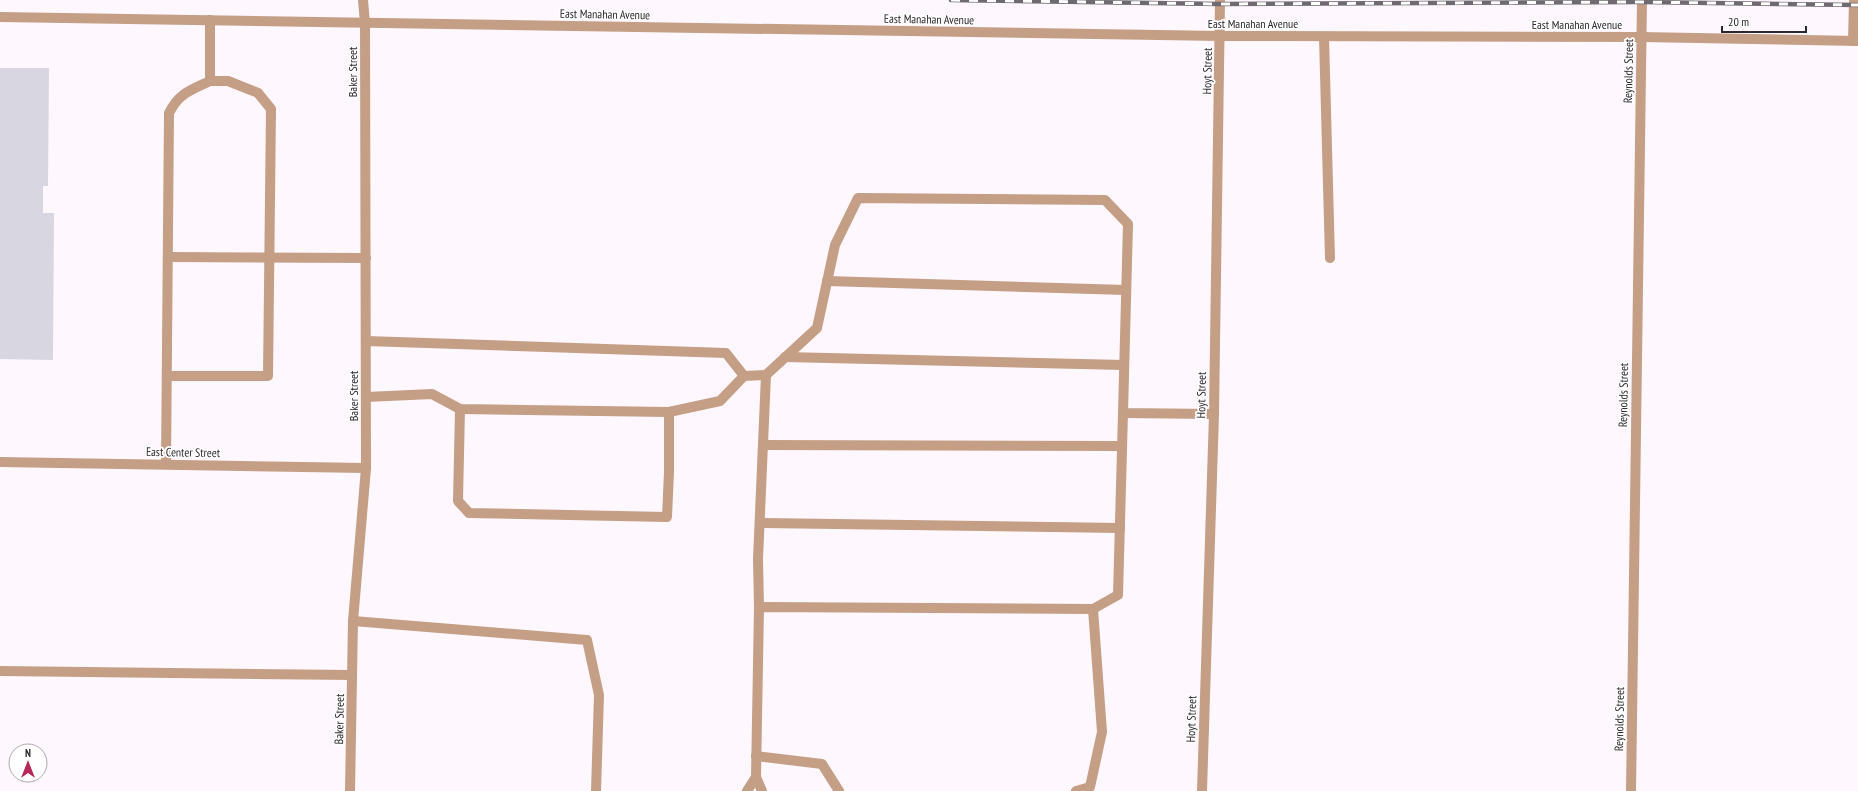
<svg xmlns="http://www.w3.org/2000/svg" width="1858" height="791" viewBox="0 0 1858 791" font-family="'PT Sans Narrow',sans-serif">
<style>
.building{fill:#d8d6e1}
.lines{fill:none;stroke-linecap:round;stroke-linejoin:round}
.minor{stroke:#c49f86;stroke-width:10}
.rail-casing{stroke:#6f6a6f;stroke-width:4.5}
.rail{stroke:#fff;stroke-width:3;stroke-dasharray:9;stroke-linecap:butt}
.labels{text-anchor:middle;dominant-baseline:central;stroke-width:3.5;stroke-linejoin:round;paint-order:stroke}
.street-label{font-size:12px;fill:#2c282c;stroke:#fff}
</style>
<rect width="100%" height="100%" fill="#fef7fe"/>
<!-- building -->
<path class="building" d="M 0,68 L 49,68 L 48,186 L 43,186 L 43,213 L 54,213 L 53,360 L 0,359 Z"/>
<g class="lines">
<!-- minor -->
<g class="minor">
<path d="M 0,17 L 1221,36 L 1641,37 L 1858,41"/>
<path d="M 1324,37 L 1330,258"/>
<path d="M 1853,41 L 1854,0"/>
<path d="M 168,257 L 366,258"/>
<path d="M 827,281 L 1126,290"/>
<path d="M 366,341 L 726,353 L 744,376"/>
<path d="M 785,357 L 1124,365"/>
<path d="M 167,376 L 268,376 L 271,109 L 258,93 L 228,81 L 210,81"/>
<path d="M 366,397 L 432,394 L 460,409 L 669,412 L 720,401 L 744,376 L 766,375 L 817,328 L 835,245 L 858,198 L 1105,200 L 1128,224 L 1123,413 L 1214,414"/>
<path d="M 460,409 L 458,501 L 469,513 L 667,517 L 669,472 L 669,412"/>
<path d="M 763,445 L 1122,446"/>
<path d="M 0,462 L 366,468"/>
<path d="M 166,464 L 169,113 C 179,93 191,90 210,81 L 210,20"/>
<path d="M 760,523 L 1120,528"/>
<path d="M 759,607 L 758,559 L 766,375"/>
<path d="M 353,621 L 587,640 L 599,695 L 596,791"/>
<path d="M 0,671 L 352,675"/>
<path d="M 756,756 L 822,764 L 839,791"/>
<path d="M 756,777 L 759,607 L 1093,609 L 1118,595 L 1123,413"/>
<path d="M 350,791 L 353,621 L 366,468 L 365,23 L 363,0"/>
<path d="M 747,791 L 756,777 L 762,791"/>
<path d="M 1076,791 L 1090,787 L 1102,732 L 1093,609"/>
<path d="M 1202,791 L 1214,414 L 1220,0"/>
<path d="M 1631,791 L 1642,0"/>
</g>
<!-- rail casing -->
<g class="rail-casing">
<path id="rail" d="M 951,0 L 1220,4 L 1642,2 L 1858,5"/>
</g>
<!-- rail -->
<use href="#rail" class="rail"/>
</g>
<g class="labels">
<!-- street labels -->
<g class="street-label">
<text transform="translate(605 14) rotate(1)">East Manahan Avenue</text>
<text transform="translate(929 19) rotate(1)">East Manahan Avenue</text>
<text x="1253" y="23">East Manahan Avenue</text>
<text x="1577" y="24">East Manahan Avenue</text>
<text transform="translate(1207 71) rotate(-89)">Hoyt Street</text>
<text transform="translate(1628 71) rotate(-89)">Reynolds Street</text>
<text transform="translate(352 72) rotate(-90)">Baker Street</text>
<text transform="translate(1201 395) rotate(-89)">Hoyt Street</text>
<text transform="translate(1623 395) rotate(-89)">Reynolds Street</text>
<text transform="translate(353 396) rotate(-90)">Baker Street</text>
<text transform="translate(183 452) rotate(1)">East Center Street</text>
<text transform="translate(339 719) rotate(-89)">Baker Street</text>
<text transform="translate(1191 719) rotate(-88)">Hoyt Street</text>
<text transform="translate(1619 719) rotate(-89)">Reynolds Street</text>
</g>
</g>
<!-- north arrow -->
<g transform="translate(28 763)"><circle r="19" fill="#ffffff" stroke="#aba9ab"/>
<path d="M0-3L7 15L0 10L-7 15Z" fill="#b6285a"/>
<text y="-6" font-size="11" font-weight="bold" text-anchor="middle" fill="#2c282c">N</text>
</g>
<!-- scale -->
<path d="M1722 26v6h84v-6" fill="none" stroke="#2c282c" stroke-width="2"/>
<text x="1728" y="26" font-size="12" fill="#2c282c" stroke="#ffffff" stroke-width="3" paint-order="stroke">20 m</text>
</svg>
